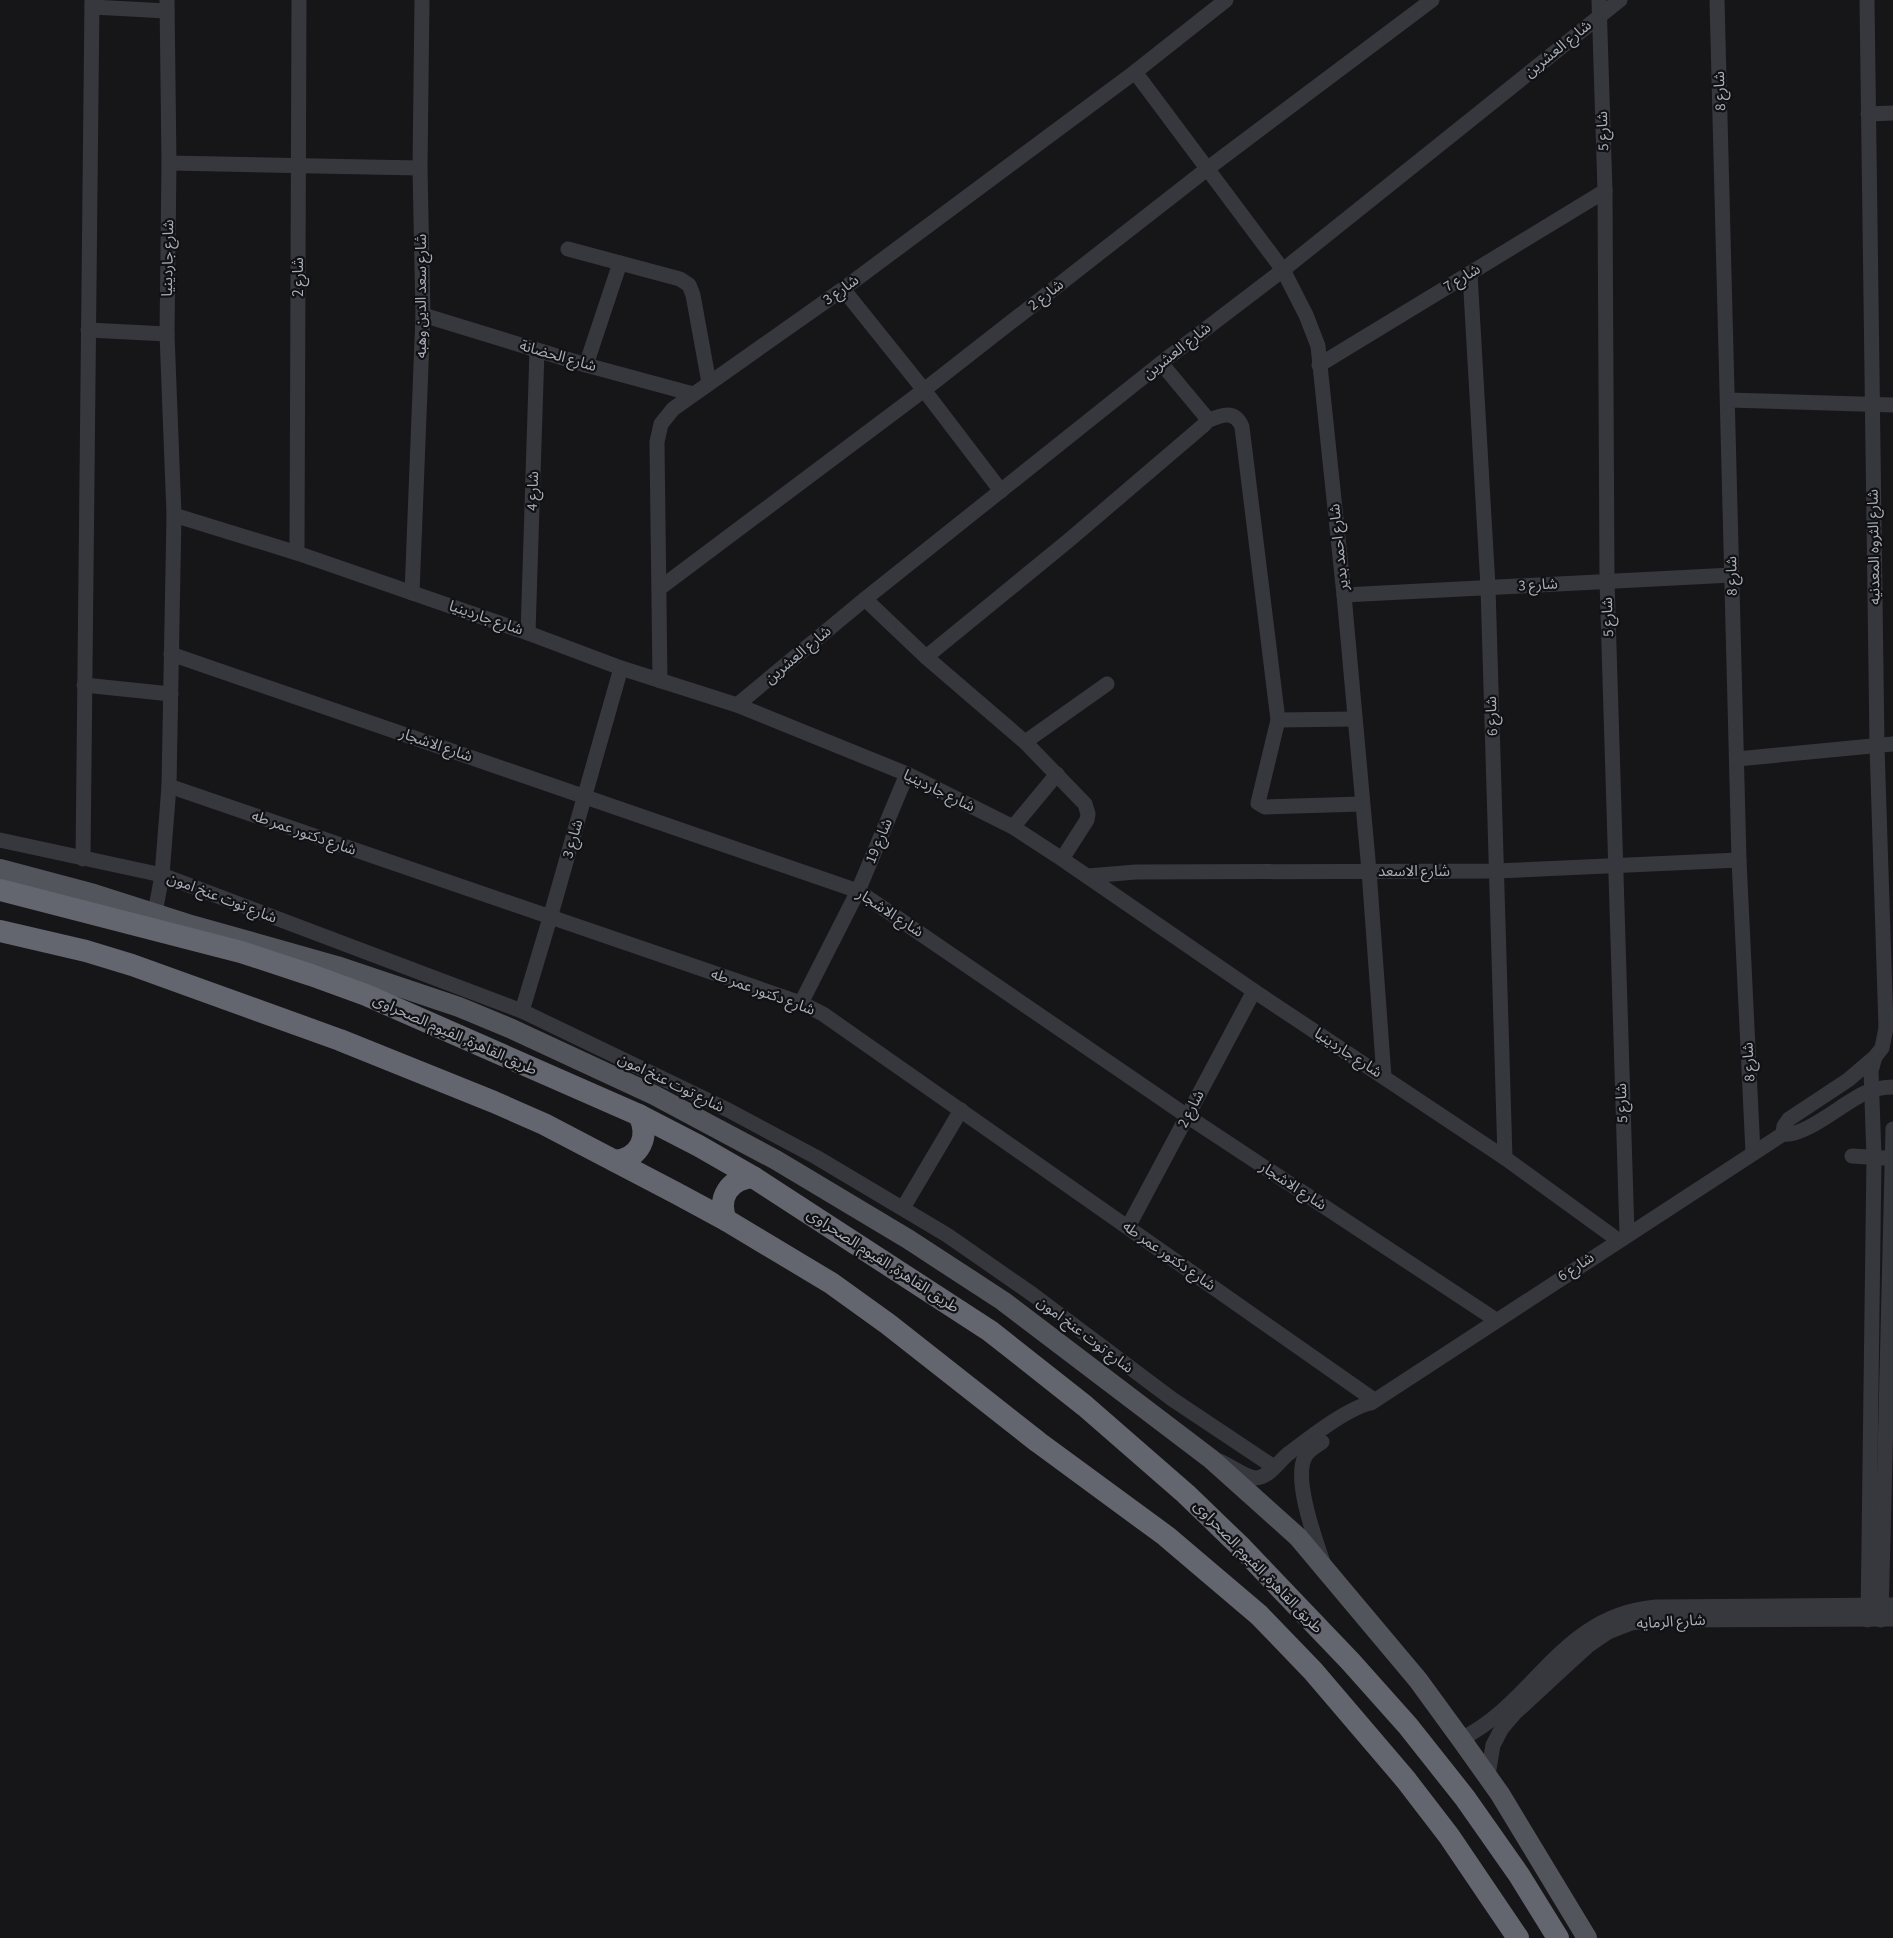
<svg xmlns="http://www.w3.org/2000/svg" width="1893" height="1938" viewBox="0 0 1893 1938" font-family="'Source Sans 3','Noto Sans Arabic',sans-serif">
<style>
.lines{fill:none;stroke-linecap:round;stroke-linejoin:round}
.minor{stroke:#37383e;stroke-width:15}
.major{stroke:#53555d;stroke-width:20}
.highway{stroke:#63666f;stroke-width:22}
.labels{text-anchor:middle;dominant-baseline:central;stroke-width:4.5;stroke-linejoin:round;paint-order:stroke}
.street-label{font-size:15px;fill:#a8aeb9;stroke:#111113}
</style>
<rect width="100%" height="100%" fill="#161618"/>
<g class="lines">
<!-- minor -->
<g class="minor">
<path d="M 1599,0 L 1605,191 L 1607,581 L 1627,1234"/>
<path d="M 1717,0 L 1739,860 L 1753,1153"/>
<path d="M 1867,0 L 1877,746 L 1886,1028 L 1882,1048 L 1875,1057 L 1871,1071 L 1874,1157 L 1868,1620"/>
<path d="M 92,7 L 167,11"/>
<path d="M 1135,72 L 1283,270 L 1306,315 L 1318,346 L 1344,595 L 1369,871 L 1384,1077"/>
<path d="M 1868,114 L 1893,113"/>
<path d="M 169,163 L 420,168"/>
<path d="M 568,249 L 680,279 L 689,285 L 693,295 L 709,383"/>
<path d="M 1470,274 L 1488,587 L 1505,1158"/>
<path d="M 843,289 L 924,390 L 1001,491"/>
<path d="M 423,315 L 586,365 L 693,394"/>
<path d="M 88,330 L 167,334"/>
<path d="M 586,365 L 620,263"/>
<path d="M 1319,365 L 1605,191"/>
<path d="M 1728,400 L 1893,405"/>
<path d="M 1207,421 C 1221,415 1235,409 1242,427 L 1278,720 L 1258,803 L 1265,807 L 1362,804"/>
<path d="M 174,515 L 297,553 L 528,633 L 621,668 L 737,705 L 907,774 L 1013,827 L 1062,859 L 1254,991 L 1505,1158 L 1618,1240"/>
<path d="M 297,553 L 299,0"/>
<path d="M 660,588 L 924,390 L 1207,169 L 1432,0"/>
<path d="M 412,593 L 423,315 L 420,168 L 422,0"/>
<path d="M 1344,595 L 1732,575"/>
<path d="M 865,599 L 926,657 L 1025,742 L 1085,804 L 1088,814 L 1087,820 L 1062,859"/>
<path d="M 528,633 L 537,350"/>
<path d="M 171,654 L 858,891 L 1187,1116 L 1496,1320"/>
<path d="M 926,657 L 1068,541 L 1205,424 L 1206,417 L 1161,363"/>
<path d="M 660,681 L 657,442 L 661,424 L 673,409 L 843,289 L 1135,72 L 1226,0"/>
<path d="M 84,685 L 171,694"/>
<path d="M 737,705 L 865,599 L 1161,363 L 1283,270 L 1620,0"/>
<path d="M 1278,720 L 1354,719"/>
<path d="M 1025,742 L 1107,684"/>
<path d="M 1737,759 L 1893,744"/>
<path d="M 169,786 L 801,1003 L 823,1014 L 1374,1400"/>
<path d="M 1013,827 L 1057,774"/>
<path d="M 0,840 L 162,875 L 522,1011 L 728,1110 L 816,1157 L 947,1235 L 1032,1294 L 1172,1399 L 1274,1467"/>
<path d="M 83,859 L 92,0"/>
<path d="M 1088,876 L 1136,872 L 1496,871 L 1739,860"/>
<path d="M 155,913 L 162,875 L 169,786 L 174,515 L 167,334 L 169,163 L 167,0"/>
<path d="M 801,1003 L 858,891 L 907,774"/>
<path d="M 522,1011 L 550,918 L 621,668"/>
<path d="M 1783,1134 L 1784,1126 L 1789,1119 L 1848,1080 L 1875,1057"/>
<path d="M 1852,1156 L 1884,1158"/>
<path d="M 903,1208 L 961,1110"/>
<path d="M 1128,1227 L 1254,991"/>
<path d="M 1322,1442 C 1316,1446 1308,1450 1305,1457 C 1293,1479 1315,1539 1323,1562"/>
<path d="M 1217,1460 C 1229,1464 1244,1477 1255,1478 C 1269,1478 1278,1462 1288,1454 C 1308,1439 1347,1408 1371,1403 L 1783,1134 C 1804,1138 1844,1102 1865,1093 C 1874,1089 1883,1087 1893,1087"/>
<path d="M 1881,1620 L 1893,1129"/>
<path d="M 1461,1739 C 1536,1702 1561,1615 1656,1607 L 1893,1605"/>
<path d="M 1486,1775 L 1489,1769 L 1493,1745 L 1502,1728 L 1514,1714 L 1567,1665 L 1589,1645 L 1608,1632 L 1631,1623 L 1654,1620 L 1893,1619"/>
</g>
<!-- major -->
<path class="major" d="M 0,869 L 94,894 L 188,924 L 337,966 L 459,1007 L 512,1029 L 654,1095 L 776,1160 L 908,1239 L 1003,1301 L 1211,1459 L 1298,1537 L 1418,1680 L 1461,1739 L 1500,1794 L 1587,1938"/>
<!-- highway -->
<g class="highway">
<path d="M 0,890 L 241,952 L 311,975 L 366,995 L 639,1115 L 699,1146 L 753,1177 L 990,1331 L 1085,1406 L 1186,1494 L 1242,1548 L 1350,1661 L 1408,1726 L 1465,1798 L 1519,1875 L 1558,1938"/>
<path d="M 0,931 L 86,951 L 132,965 L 340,1040 L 494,1102 L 544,1124 L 676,1193 L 726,1220 L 831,1283 L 888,1324 L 1038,1442 L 1166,1536 L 1259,1615 L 1313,1671 L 1406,1780 L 1449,1836 L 1518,1938"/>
<path d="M 615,1161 C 640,1158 650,1137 639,1115"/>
<path d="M 726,1220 C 717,1198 729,1179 753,1177"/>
</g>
</g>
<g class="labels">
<!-- street labels -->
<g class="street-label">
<text transform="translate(1558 49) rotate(-39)">شارع العشرين</text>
<text transform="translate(1720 91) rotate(-92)">شارع 8</text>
<text transform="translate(1603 131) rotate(-92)">شارع 5</text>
<text transform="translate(168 258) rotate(-89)">شارع جاردينيا</text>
<text transform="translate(298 277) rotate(-90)">شارع 2</text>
<text transform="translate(1462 278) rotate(-31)">شارع 7</text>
<text transform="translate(841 290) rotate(-36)">شارع 3</text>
<text transform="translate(1046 295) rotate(-38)">شارع 2</text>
<text transform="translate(421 296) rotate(-90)">شارع سعد الدين وهبه</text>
<text transform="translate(1177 351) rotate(-38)">شارع العشرين</text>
<text transform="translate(558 356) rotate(16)">شارع الحضانة</text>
<text transform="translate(533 491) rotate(-88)">شارع 4</text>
<text transform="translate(1339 547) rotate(-96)">شارع احمد بدير</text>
<text transform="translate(1874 547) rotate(-91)">شارع الثروه المعدنيه</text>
<text transform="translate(1732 576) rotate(-91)">شارع 8</text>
<text transform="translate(1538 585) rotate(-3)">شارع 3</text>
<text transform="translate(1608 617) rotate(-92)">شارع 5</text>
<text transform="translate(486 618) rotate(19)">شارع جاردينيا</text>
<text transform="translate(798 655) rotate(-40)">شارع العشرين</text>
<text transform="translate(1492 716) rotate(-92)">شارع 6</text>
<text transform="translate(436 745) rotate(19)">شارع الاشجار</text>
<text transform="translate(939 791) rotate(26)">شارع جاردينيا</text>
<text transform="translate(304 833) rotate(19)">شارع دكتور عمر طه</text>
<text transform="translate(573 839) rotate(-74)">شارع 3</text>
<text transform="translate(879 841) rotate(-67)">شارع 19</text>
<text x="1414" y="871">شارع الاسعد</text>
<text transform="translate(222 898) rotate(21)">شارع توت عنخ امون</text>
<text transform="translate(890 913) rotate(33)">شارع الاشجار</text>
<text transform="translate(763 992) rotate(20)">شارع دكتور عمر طه</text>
<text transform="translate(455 1035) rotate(24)">طريق القاهرة, الفيوم الصحراوى</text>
<text transform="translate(1348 1053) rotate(33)">شارع جاردينيا</text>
<text transform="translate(1749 1062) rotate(-93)">شارع 8</text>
<text transform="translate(671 1083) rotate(26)">شارع توت عنخ امون</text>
<text transform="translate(1622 1103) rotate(-92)">شارع 5</text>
<text transform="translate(1191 1109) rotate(-62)">شارع 2</text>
<text transform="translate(1293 1186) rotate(33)">شارع الاشجار</text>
<text transform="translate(1169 1256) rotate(35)">شارع دكتور عمر طه</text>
<text transform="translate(883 1261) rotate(33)">طريق القاهرة, الفيوم الصحراوى</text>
<text transform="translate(1576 1267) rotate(-33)">شارع 6</text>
<text transform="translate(1085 1335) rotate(37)">شارع توت عنخ امون</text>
<text transform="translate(1258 1567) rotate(46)">طريق القاهرة, الفيوم الصحراوى</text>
<text transform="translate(1671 1622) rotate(-3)">شارع الرمايه</text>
</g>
</g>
</svg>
